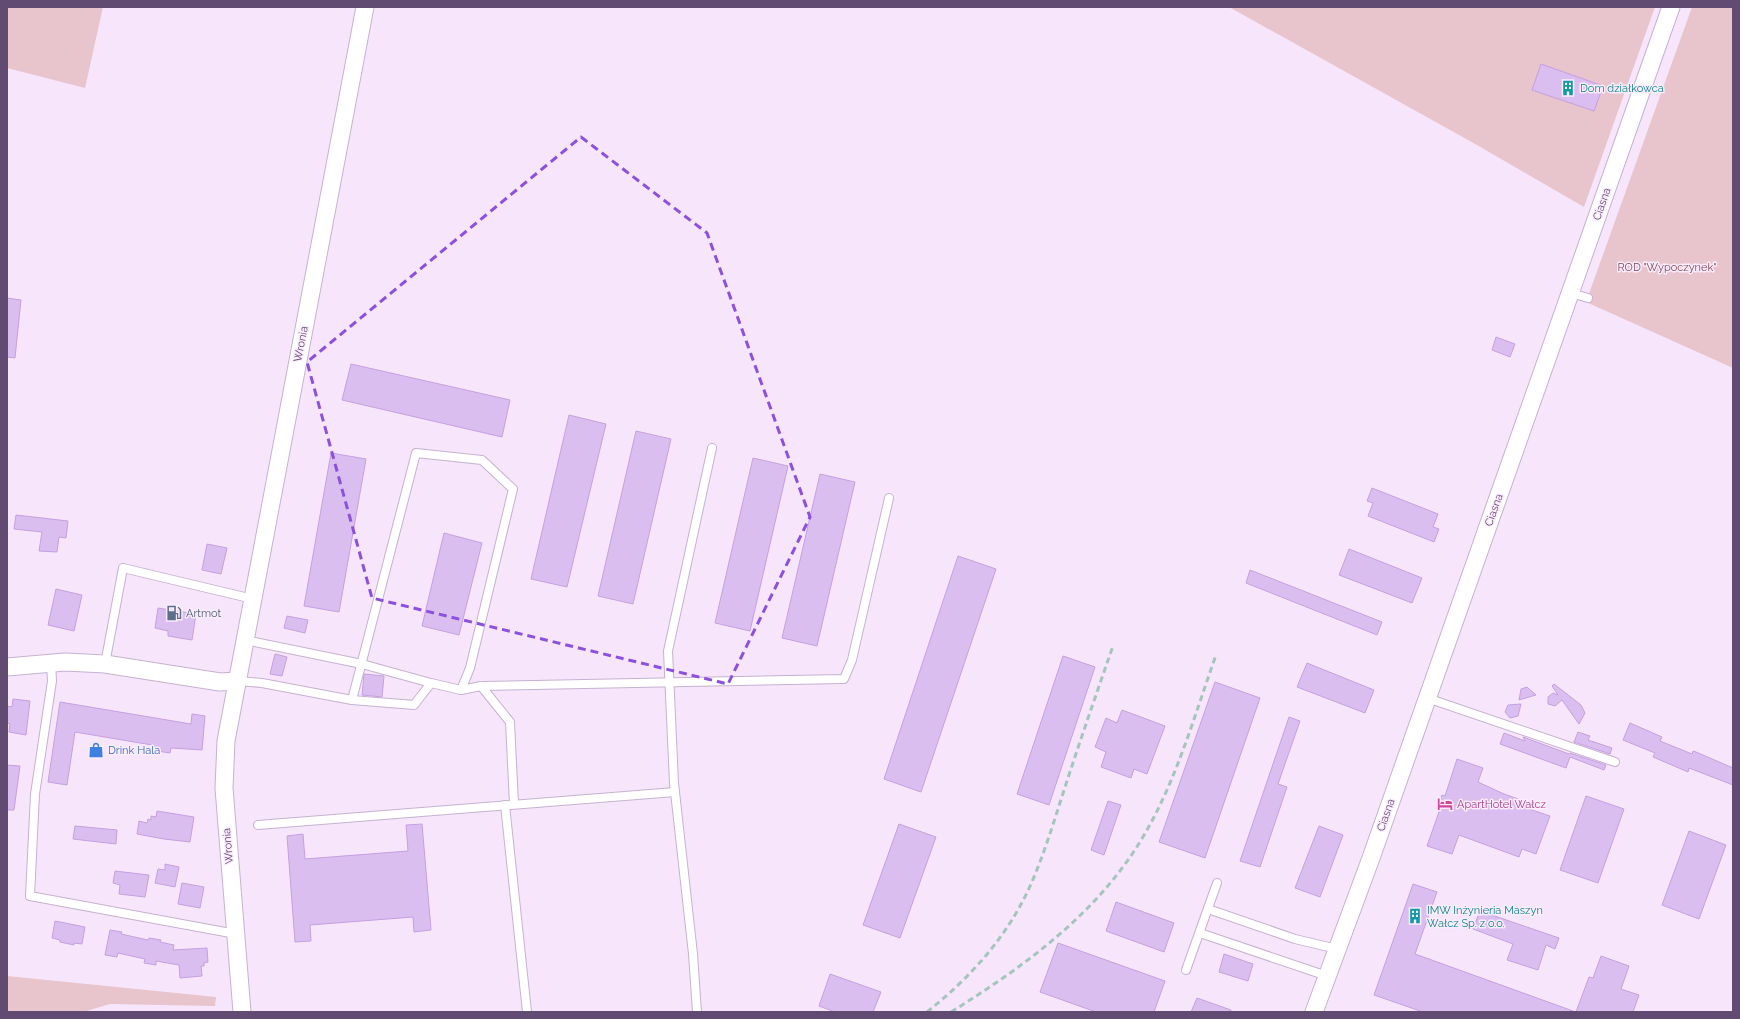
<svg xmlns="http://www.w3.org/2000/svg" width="1740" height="1019" viewBox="0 0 1740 1019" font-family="Raleway,sans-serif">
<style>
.green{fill:#e8c4cc}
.building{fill:#dbbef0;stroke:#c59fe2}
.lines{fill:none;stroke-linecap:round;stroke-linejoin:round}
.lane-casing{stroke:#c6b1d1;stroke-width:10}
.street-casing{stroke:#c6b1d1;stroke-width:19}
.lane{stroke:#fff;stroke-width:8}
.street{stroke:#fff;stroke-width:17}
.rail{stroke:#a4c5bc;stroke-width:3;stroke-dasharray:6 4;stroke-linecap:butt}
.marked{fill:none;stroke:#8c50e0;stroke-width:3;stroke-dasharray:8 5;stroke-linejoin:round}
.labels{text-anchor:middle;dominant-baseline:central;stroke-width:3;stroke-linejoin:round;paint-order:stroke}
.culture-label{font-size:11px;fill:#0d838f;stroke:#fbecfe;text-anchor:start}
.street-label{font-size:11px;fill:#614b73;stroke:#fbecfe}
.park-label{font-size:11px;fill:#844a50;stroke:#fbecfe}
.service-label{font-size:11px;fill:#4e5e75;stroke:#fbecfe;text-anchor:start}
.shop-label{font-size:11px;fill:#366cbe;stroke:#fbecfe;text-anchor:start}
.hotel-label{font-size:11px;fill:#b23c85;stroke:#fbecfe;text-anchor:start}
</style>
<rect width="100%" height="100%" fill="#f7e6fb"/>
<!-- green -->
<g class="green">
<path d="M 7,7 L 103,7 L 85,88 L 7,68 Z"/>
<path d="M 1229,7 L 1655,7 L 1584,207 L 1477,145 Z"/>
<path d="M 1692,7 L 1733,7 L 1733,368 L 1586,302 Z"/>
<path d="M 7,976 L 216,997 L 215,1006 L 110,1004 L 83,1012 L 7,1012 Z"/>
</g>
<!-- building -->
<g class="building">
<path d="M 1541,64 L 1603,86 L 1594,111 L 1532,90 Z"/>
<path d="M 7,298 L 21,300 L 15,358 L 7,357 Z"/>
<path d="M 1496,337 L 1515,344 L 1510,357 L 1492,350 Z"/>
<path d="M 351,364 L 510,400 L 502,437 L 342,400 Z"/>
<path d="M 569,415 L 606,424 L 567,587 L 531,579 Z"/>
<path d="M 636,431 L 671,439 L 633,604 L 598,596 Z"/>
<path d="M 331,453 L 366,459 L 339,612 L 304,606 Z"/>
<path d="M 753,458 L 788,466 L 750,631 L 715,623 Z"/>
<path d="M 820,474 L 855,482 L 817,646 L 782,638 Z"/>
<path d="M 1372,488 L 1438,514 L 1433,527 L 1439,529 L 1434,542 L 1368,516 L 1373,503 L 1367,501 Z"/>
<path d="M 16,515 L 68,521 L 66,538 L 59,537 L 57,552 L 39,551 L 42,532 L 14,529 Z"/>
<path d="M 444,533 L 482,543 L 459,635 L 422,626 Z"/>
<path d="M 207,544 L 227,548 L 221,574 L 202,570 Z"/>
<path d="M 1349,549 L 1422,578 L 1412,603 L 1339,575 Z"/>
<path d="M 958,556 L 996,569 L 921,792 L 884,779 Z"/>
<path d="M 1250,570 L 1382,622 L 1377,635 L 1246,583 Z"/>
<path d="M 56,589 L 82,595 L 74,631 L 48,625 Z"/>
<path d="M 158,608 L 196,614 L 192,640 L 168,636 L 168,631 L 155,628 Z"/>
<path d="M 287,616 L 308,620 L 305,633 L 284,628 Z"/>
<path d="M 275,654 L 287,657 L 282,676 L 270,674 Z"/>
<path d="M 1063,656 L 1095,667 L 1049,805 L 1017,794 Z"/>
<path d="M 1307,663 L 1374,690 L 1365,713 L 1297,687 Z"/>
<path d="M 364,674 L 384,676 L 382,697 L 362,695 Z"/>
<path d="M 1215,682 L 1260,698 L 1205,858 L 1159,842 Z"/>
<path d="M 1554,684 L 1581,705 L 1585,713 L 1579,724 L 1562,700 L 1555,706 L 1548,704 L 1548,697 L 1553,693 L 1558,695 L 1552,686 Z"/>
<path d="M 1527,687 L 1536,695 L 1519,700 L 1521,689 Z"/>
<path d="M 13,699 L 30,701 L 26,735 L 9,732 L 10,724 L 7,723 L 7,706 L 12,707 Z"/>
<path d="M 60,702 L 191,724 L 192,714 L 205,716 L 202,750 L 171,748 L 170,753 L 151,750 L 152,745 L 75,732 L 67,785 L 48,782 Z"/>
<path d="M 1521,704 L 1518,716 L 1510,718 L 1505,712 L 1508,705 Z"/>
<path d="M 1122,710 L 1165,726 L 1147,774 L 1134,769 L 1131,778 L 1101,767 L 1106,752 L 1095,747 L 1106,718 L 1117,723 Z"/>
<path d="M 1289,717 L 1300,721 L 1278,784 L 1287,787 L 1260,867 L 1240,861 Z"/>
<path d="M 1630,723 L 1662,737 L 1660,741 L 1692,754 L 1693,751 L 1696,752 L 1733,768 L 1733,785 L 1689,768 L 1688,772 L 1653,757 L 1655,753 L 1623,740 Z"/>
<path d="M 1578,732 L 1590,736 L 1588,740 L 1612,748 L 1610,754 L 1574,742 Z"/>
<path d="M 1504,733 L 1525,741 L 1523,737 L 1569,754 L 1570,753 L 1606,765 L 1604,770 L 1570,757 L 1566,768 L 1500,744 Z"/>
<path d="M 1457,759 L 1483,768 L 1478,782 L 1504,794 L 1524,801 L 1523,807 L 1550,816 L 1536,854 L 1522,849 L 1519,857 L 1459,835 L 1452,854 L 1427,846 L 1440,809 L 1437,808 L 1442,795 L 1445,796 Z"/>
<path d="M 7,765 L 20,766 L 14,810 L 7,810 Z"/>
<path d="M 1586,796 L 1624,809 L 1598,883 L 1560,870 Z"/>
<path d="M 1108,801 L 1121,805 L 1104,855 L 1091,850 Z"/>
<path d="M 157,811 L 194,817 L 190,842 L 164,839 L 137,834 L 139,821 L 147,823 L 148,819 L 151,820 L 151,816 L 156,817 Z"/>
<path d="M 422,824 L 431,930 L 414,932 L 413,917 L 310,925 L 311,941 L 295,942 L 287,836 L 303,834 L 305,859 L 408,851 L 406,825 Z"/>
<path d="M 899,824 L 936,837 L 900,938 L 863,925 Z"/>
<path d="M 75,826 L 117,830 L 116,844 L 73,839 Z"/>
<path d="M 1319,826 L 1343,835 L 1320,897 L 1295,888 Z"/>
<path d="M 1689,831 L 1726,845 L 1699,919 L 1662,905 Z"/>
<path d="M 165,864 L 179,867 L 175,887 L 155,883 L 158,869 L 165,870 Z"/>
<path d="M 115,871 L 149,875 L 145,897 L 119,894 L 120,885 L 113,883 Z"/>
<path d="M 182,883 L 204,887 L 200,908 L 178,904 Z"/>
<path d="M 1413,884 L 1437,892 L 1415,954 L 1573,1011 L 1573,1012 L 1423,1012 L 1374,995 Z"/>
<path d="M 1116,902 L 1174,923 L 1164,952 L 1106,931 Z"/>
<path d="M 1480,911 L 1559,938 L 1555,949 L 1546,945 L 1538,970 L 1507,960 L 1513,944 L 1473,929 Z"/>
<path d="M 55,921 L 85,927 L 82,944 L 74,943 L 74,945 L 60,942 L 60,940 L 52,938 Z"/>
<path d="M 110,930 L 122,932 L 121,934 L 148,940 L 149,938 L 161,940 L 160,942 L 174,945 L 173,950 L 207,948 L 208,962 L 204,963 L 204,966 L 201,966 L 202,976 L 180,978 L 179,965 L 156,961 L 156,965 L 144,963 L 145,959 L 118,953 L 117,957 L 105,955 Z"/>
<path d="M 1058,943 L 1165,981 L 1154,1012 L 1096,1012 L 1040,992 Z"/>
<path d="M 1224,954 L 1253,964 L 1248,981 L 1219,972 Z"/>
<path d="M 1601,956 L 1629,966 L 1621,989 L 1639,995 L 1633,1012 L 1576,1012 L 1589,977 L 1593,978 Z"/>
<path d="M 830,974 L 881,992 L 873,1012 L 835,1012 L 819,1006 Z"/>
<path d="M 1197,998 L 1231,1010 L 1231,1012 L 1191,1012 Z"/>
</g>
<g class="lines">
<!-- lane casing -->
<g class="lane-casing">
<g id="lane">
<path d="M 1571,293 L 1588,298"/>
<path d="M 245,640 L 362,664 L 431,683"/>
<path d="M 51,663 L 52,681 L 35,794 L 30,896 L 236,934"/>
<path d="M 105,664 L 123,568 L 253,599"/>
<path d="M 237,681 L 262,683 L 352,700 L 414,705 L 431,683 L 461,690 L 481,686 L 844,679 L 852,660 L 889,498"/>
<path d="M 481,686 L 510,722 L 514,804"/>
<path d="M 1427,698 L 1615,762"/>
<path d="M 352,700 L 416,453 L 482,460 L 513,489 L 470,668 L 461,690"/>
<path d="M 505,805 L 527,1012"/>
<path d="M 258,825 L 675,792"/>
<path d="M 1208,909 L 1295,939 L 1337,949"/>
<path d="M 1200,933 L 1327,976"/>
<path d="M 1186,970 L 1217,883"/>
<path d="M 697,1012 L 693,954 L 674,783 L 668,651 L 712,448"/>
</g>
</g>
<!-- street casing -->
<g class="street-casing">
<g id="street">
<path d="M 7,667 L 65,662 L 105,664 L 220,682 L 237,681"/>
<path d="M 242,1012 L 224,788 L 226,741 L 365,7"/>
<path d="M 1314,1012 L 1371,858 L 1671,7"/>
</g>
</g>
<!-- lane -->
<use href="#lane" class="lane"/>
<!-- street -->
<use href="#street" class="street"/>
<!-- rail -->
<g class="rail">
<path d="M 927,1012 C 971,977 1008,936 1031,884 C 1045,852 1055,818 1066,784 C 1081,738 1097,692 1113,646"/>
<path d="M 951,1012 C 1028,964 1102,910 1147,830 C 1178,775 1195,714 1216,655"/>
</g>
</g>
<!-- marked area -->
<path class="marked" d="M 581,137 L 707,233 L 810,517 L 728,684 L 372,598 L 307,362 Z"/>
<!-- icons -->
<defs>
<g id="building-bare" transform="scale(1.2)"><path d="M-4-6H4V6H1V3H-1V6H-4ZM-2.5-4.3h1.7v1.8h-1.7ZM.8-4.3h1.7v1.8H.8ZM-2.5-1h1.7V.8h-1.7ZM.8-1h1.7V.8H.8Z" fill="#0f9aa8" stroke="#fbecfe" stroke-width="2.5" paint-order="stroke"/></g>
<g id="fuel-bare" transform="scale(1.2)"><path d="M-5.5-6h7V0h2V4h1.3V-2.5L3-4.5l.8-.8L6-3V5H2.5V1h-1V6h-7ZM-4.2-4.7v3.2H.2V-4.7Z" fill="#5c6f8a" stroke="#fbecfe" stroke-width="2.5" paint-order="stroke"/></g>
<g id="shop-bare" transform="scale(1.2)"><path d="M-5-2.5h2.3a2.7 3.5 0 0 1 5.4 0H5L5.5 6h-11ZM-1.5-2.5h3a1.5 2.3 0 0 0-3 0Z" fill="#3f7fe0" stroke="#fbecfe" stroke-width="2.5" paint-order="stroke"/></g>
<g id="hotel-bare" transform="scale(1.2)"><path d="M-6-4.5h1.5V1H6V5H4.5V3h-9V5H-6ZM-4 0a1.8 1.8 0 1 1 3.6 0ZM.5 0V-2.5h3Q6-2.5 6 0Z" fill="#d1479c" stroke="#fbecfe" stroke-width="2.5" paint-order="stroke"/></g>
</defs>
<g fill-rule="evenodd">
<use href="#building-bare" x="1568" y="88"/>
<use href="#fuel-bare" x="174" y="613"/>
<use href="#shop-bare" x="96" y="750"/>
<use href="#hotel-bare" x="1445" y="804"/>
<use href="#building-bare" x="1415" y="916"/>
</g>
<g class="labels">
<!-- culture labels -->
<g class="culture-label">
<text x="1580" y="88">Dom działkowca</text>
<text x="1427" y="910">IMW Inżynieria Maszyn<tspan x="1427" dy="13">Wałcz Sp. z o.o.</tspan></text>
</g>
<!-- street labels -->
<g class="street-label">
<text transform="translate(1602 204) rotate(-71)">Ciasna</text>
<text transform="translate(301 344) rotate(-79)">Wronia</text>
<text transform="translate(1494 510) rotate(-70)">Ciasna</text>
<text transform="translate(1386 815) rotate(-71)">Ciasna</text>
<text transform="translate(228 846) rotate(-95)">Wronia</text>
</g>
<!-- park labels -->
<g class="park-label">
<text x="1667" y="267">ROD "Wypoczynek"</text>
</g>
<!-- service labels -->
<g class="service-label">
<text x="186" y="613">Artmot</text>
</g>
<!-- shop labels -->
<g class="shop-label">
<text x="108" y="750">Drink Hala</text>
</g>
<!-- hotel labels -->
<g class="hotel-label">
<text x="1457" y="804">ApartHotel Wałcz</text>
</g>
</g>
<!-- border -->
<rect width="1740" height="1019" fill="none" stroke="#614b73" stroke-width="16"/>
</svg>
